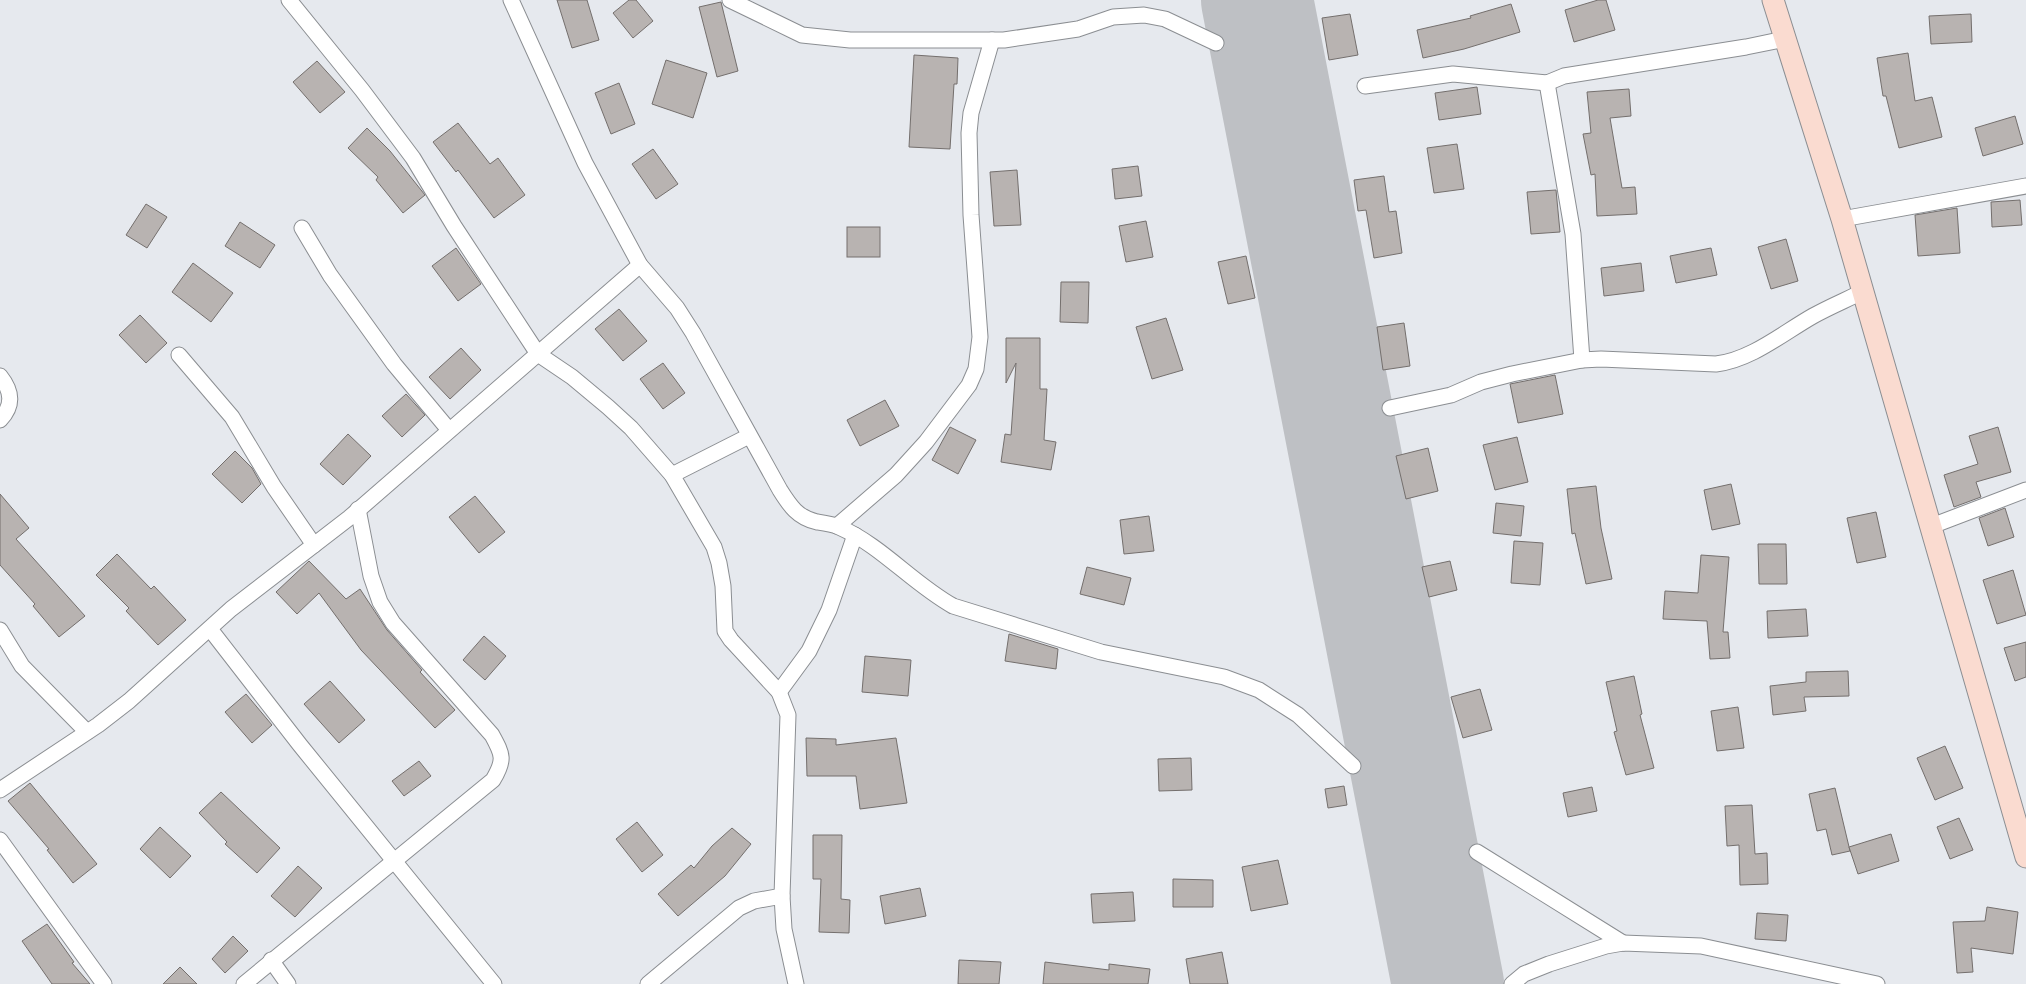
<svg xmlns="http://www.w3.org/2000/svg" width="2026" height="984" viewBox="0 0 2026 984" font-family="'Nunito Sans',sans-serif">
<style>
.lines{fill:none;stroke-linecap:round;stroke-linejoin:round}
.runway{stroke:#bec0c4;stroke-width:112}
.building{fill:#b8b3b1;stroke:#746f6d}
.minor-casing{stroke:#8b8e92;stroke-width:17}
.secondary-casing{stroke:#8b8e92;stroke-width:23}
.minor{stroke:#fff;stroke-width:15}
.secondary{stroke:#fadbd0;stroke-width:21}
</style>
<rect width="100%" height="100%" fill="#e6e9ee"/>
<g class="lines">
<!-- runway -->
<path class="runway" d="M 1257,0 L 1448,984"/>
</g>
<!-- building -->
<g class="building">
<path d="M 557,0 L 587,0 L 599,40 L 572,48 Z"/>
<path d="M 629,0 L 636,0 L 653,21 L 633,38 L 613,13 Z"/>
<path d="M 1598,0 L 1606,0 L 1615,30 L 1574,42 L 1565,10 Z"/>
<path d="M 721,2 L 738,71 L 717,77 L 699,7 Z"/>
<path d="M 1511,4 L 1520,32 L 1464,49 L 1423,58 L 1417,30 L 1471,18 L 1470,16 Z"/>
<path d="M 1350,14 L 1358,55 L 1329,60 L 1322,18 Z"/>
<path d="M 1971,14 L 1972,42 L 1931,44 L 1929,16 Z"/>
<path d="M 1908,53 L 1915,101 L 1932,97 L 1942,137 L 1899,148 L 1886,96 L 1883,96 L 1877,58 Z"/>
<path d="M 914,55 L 958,58 L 957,84 L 954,84 L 950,149 L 909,147 Z"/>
<path d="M 666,60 L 707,73 L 693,118 L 652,104 Z"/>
<path d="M 317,61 L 345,92 L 320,113 L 293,82 Z"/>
<path d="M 619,83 L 635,124 L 611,134 L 595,93 Z"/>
<path d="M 1477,87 L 1481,114 L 1439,120 L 1435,93 Z"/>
<path d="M 1629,89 L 1631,116 L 1610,118 L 1622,188 L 1635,187 L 1637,214 L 1597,216 L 1595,174 L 1591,175 L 1583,134 L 1591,133 L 1587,92 Z"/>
<path d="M 2015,116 L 2023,144 L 1983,156 L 1975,128 Z"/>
<path d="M 458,123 L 490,164 L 498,158 L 525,195 L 494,218 L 458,170 L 456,172 L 433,142 Z"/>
<path d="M 367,128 L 390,151 L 425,195 L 403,213 L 376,180 L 378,177 L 348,148 Z"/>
<path d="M 1457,144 L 1464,189 L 1434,193 L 1427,148 Z"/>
<path d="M 653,149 L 678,184 L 656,199 L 632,164 Z"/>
<path d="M 1138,166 L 1142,196 L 1115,199 L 1112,169 Z"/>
<path d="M 1017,170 L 1021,225 L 994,226 L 990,172 Z"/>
<path d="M 1384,176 L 1389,212 L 1396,211 L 1402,253 L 1374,258 L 1366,210 L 1358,211 L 1354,180 Z"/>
<path d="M 1556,190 L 1560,232 L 1531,234 L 1527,192 Z"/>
<path d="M 2020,200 L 2022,225 L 1992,227 L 1991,202 Z"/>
<path d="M 146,204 L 167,217 L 147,248 L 126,235 Z"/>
<path d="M 1957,208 L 1960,253 L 1918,256 L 1915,215 Z"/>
<path d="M 1146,221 L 1153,257 L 1126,262 L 1119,226 Z"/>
<path d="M 240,222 L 275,245 L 260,268 L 225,246 Z"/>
<rect x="847" y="227" width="33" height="30"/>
<path d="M 1786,239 L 1798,281 L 1771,289 L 1758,247 Z"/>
<path d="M 456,248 L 481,284 L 458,301 L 432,266 Z"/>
<path d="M 1711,248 L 1717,275 L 1676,283 L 1670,256 Z"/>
<path d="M 1246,256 L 1255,298 L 1228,304 L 1218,262 Z"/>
<path d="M 193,263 L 233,293 L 211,322 L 172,292 Z"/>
<path d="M 1641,263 L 1644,291 L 1604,296 L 1601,268 Z"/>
<path d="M 1061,282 L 1089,282 L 1088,323 L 1060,322 Z"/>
<path d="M 619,309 L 647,341 L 623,361 L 595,329 Z"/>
<path d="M 140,315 L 167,343 L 146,363 L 119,335 Z"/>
<path d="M 1166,318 L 1183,370 L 1152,379 L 1136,327 Z"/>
<path d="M 1404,323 L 1410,366 L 1383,370 L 1377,327 Z"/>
<path d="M 1006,338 L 1040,338 L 1040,389 L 1047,389 L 1044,440 L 1056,442 L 1051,470 L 1001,462 L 1005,434 L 1011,435 L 1016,363 L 1006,383 Z"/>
<path d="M 461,348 L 481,370 L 450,399 L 429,377 Z"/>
<path d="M 663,363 L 685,393 L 663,409 L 640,379 Z"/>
<path d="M 1555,375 L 1563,414 L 1518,423 L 1510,384 Z"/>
<path d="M 406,394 L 425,415 L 402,437 L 382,416 Z"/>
<path d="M 885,400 L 899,426 L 860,446 L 847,420 Z"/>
<path d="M 950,427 L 976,440 L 958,474 L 932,460 Z"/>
<path d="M 1998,427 L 2011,472 L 1976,482 L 1981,497 L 1954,507 L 1944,475 L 1978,464 L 1969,436 Z"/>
<path d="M 348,434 L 371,456 L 343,485 L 320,464 Z"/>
<path d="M 1517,437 L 1528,482 L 1495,490 L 1483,445 Z"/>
<path d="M 1428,448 L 1438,491 L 1406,499 L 1396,456 Z"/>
<path d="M 235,451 L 252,468 L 261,484 L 242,503 L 212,474 Z"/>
<path d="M 1731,484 L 1740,524 L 1712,530 L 1704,490 Z"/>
<path d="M 1596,486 L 1601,528 L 1612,579 L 1586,584 L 1575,533 L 1572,534 L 1567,489 Z"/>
<path d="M 0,494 L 29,528 L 16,539 L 85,616 L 59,637 L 33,606 L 35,604 L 0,565 Z"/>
<path d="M 475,496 L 505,532 L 479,553 L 449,517 Z"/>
<path d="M 1496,503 L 1524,506 L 1521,536 L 1493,533 Z"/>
<path d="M 2005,508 L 2014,537 L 1988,546 L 1979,518 Z"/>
<path d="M 1876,512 L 1886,557 L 1857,563 L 1847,518 Z"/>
<path d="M 1149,516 L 1154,551 L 1124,554 L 1120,520 Z"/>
<path d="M 1514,541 L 1543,543 L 1540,585 L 1511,583 Z"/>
<path d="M 1758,544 L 1786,544 L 1787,584 L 1759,584 Z"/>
<path d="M 117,554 L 151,589 L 154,586 L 186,620 L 158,645 L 126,611 L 129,608 L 96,575 Z"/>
<path d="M 1701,555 L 1729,557 L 1723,632 L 1728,632 L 1730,658 L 1710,659 L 1707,621 L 1663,619 L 1665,591 L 1698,593 Z"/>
<path d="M 309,561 L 346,599 L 360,589 L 387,630 L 422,670 L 420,672 L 455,710 L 435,728 L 361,650 L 319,593 L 297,614 L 276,592 Z"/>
<path d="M 1450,561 L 1457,590 L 1429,597 L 1422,567 Z"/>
<path d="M 1087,567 L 1131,578 L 1124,605 L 1080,594 Z"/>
<path d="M 2013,570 L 2026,615 L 1997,624 L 1983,580 Z"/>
<path d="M 1806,609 L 1808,636 L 1768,638 L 1767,611 Z"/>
<path d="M 1009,634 L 1058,649 L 1056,669 L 1005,661 Z"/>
<path d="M 484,636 L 506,656 L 485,680 L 463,660 Z"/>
<path d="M 2026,642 L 2026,677 L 2015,681 L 2004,648 Z"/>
<path d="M 865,656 L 911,660 L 908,696 L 862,692 Z"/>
<path d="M 1848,671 L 1849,696 L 1804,697 L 1806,711 L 1773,715 L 1770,686 L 1806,682 L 1806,672 Z"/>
<path d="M 1634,676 L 1642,714 L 1640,715 L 1654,768 L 1626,775 L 1614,732 L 1617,731 L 1606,682 Z"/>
<path d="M 330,681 L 365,720 L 339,743 L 304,704 Z"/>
<path d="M 1480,689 L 1492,730 L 1463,738 L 1451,697 Z"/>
<path d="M 246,694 L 272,725 L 252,743 L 225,712 Z"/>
<path d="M 1738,707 L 1744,748 L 1717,751 L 1711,711 Z"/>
<path d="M 806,738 L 836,739 L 836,745 L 896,738 L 907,803 L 860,809 L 856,776 L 807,776 Z"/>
<path d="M 1945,746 L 1963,788 L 1935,800 L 1917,758 Z"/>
<path d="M 1191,758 L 1192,790 L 1159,791 L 1158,759 Z"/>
<path d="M 419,761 L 431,776 L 404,796 L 392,781 Z"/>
<path d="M 30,783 L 97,864 L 73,883 L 47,850 L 49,849 L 8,801 Z"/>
<path d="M 1344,786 L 1347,805 L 1328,808 L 1325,789 Z"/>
<path d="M 1592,787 L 1597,811 L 1568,817 L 1563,793 Z"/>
<path d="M 1835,788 L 1850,851 L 1832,855 L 1826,829 L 1817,831 L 1809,794 Z"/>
<path d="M 221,792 L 280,848 L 257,873 L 225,844 L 227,842 L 199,813 Z"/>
<path d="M 1752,805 L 1755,854 L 1767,853 L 1768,884 L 1740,885 L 1739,845 L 1727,846 L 1725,806 Z"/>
<path d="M 1959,818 L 1973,850 L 1950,859 L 1937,827 Z"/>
<path d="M 637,822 L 663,855 L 642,872 L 616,839 Z"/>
<path d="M 160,827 L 191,856 L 170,878 L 140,849 Z"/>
<path d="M 732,828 L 751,844 L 725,876 L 678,916 L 658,894 L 691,865 L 694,868 L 712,846 Z"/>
<path d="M 1891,834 L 1899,861 L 1858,874 L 1849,847 Z"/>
<path d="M 813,835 L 842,835 L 841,899 L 850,900 L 849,933 L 819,932 L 821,879 L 813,879 Z"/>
<path d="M 1278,860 L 1288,904 L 1251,911 L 1242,867 Z"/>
<path d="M 298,866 L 322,888 L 295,917 L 271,896 Z"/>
<path d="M 1173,879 L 1213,880 L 1213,907 L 1173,907 Z"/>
<path d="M 920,888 L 926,916 L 885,924 L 880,896 Z"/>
<path d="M 1133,892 L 1135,921 L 1093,923 L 1091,894 Z"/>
<path d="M 1987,907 L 2018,912 L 2013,954 L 1971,948 L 1973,972 L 1957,973 L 1953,922 L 1985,921 Z"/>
<path d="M 1757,913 L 1788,915 L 1786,941 L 1755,939 Z"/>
<path d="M 47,924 L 74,962 L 72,963 L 90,984 L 52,984 L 22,941 Z"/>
<path d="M 233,936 L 248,951 L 225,973 L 212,959 Z"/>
<path d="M 1222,952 L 1228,984 L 1190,984 L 1186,959 Z"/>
<path d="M 959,960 L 1001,962 L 999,984 L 958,984 Z"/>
<path d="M 1045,962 L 1109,970 L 1109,964 L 1150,969 L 1148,984 L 1043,984 Z"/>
<path d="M 180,967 L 197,984 L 163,984 Z"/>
</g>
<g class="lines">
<!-- minor casing -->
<g class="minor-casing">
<g id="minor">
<path d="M 289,0 L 362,90 L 413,158 L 454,226 L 538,354 L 572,377 L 608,407 L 631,428 L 672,475 L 714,547 L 719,563 L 723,586 L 725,631 L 731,640 L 779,692 L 788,715 L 782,896 L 784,929 L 796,984"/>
<path d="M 511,0 L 585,163 L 640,265 L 677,308 L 693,333 L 780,490 C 790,506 798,518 817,522 C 824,523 832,524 839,527 C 882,546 912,583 953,606 L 1101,652 L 1224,677 L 1259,690 L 1298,715 L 1353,766"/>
<path d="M 730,0 L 802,35 L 850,40 L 1004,40 L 1078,29 L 1113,17 L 1144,15 L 1165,19 L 1216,43"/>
<path d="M 1547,83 L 1573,234 L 1582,360"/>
<path d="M 1365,86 L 1453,74 L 1547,83 L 1564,76 L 1746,47 L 1785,39"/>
<path d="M 1842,219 L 2026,186"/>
<path d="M 302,228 L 330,275 L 394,364 L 449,430"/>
<path d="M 179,355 L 232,417 L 274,487 L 314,545"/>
<path d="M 0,376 C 12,391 14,405 0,420"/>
<path d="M 1390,408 L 1451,395 L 1481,382 L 1512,374 L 1582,360 L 1601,359 L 1716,364 C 1751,360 1783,333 1813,316 C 1829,307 1846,300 1862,292"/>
<path d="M 672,475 L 749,436"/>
<path d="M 837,526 L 896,475 L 926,442 L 969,385 L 976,369 L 980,337 L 971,215 L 969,133 L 971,113 L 992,40"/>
<path d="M 1929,527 L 2026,490"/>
<path d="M 210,629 L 300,745 L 494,984"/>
<path d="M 0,630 L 22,666 L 87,732"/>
<path d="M 779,692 L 809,651 L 829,610 L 855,535"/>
<path d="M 0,790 L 98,725 L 129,701 L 231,609 L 349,518 L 640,265"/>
<path d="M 0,840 L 104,984"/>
<path d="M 1477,852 L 1623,943"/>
<path d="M 271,960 L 288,984"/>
<path d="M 244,984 L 493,780 C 505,760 503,755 492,735 L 393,623 L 380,602 L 371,576 L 358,509"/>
<path d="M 648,984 L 739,908 L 754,901 L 782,896"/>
<path d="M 1512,984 L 1524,974 L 1549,964 L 1606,946 L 1623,943 L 1701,946 L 1877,984"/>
</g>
</g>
<!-- secondary casing -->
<g class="secondary-casing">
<path id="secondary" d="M 1773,0 L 1842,219 L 2026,857"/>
</g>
<!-- minor -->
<use href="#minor" class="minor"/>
<!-- secondary -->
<use href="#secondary" class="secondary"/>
</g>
</svg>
